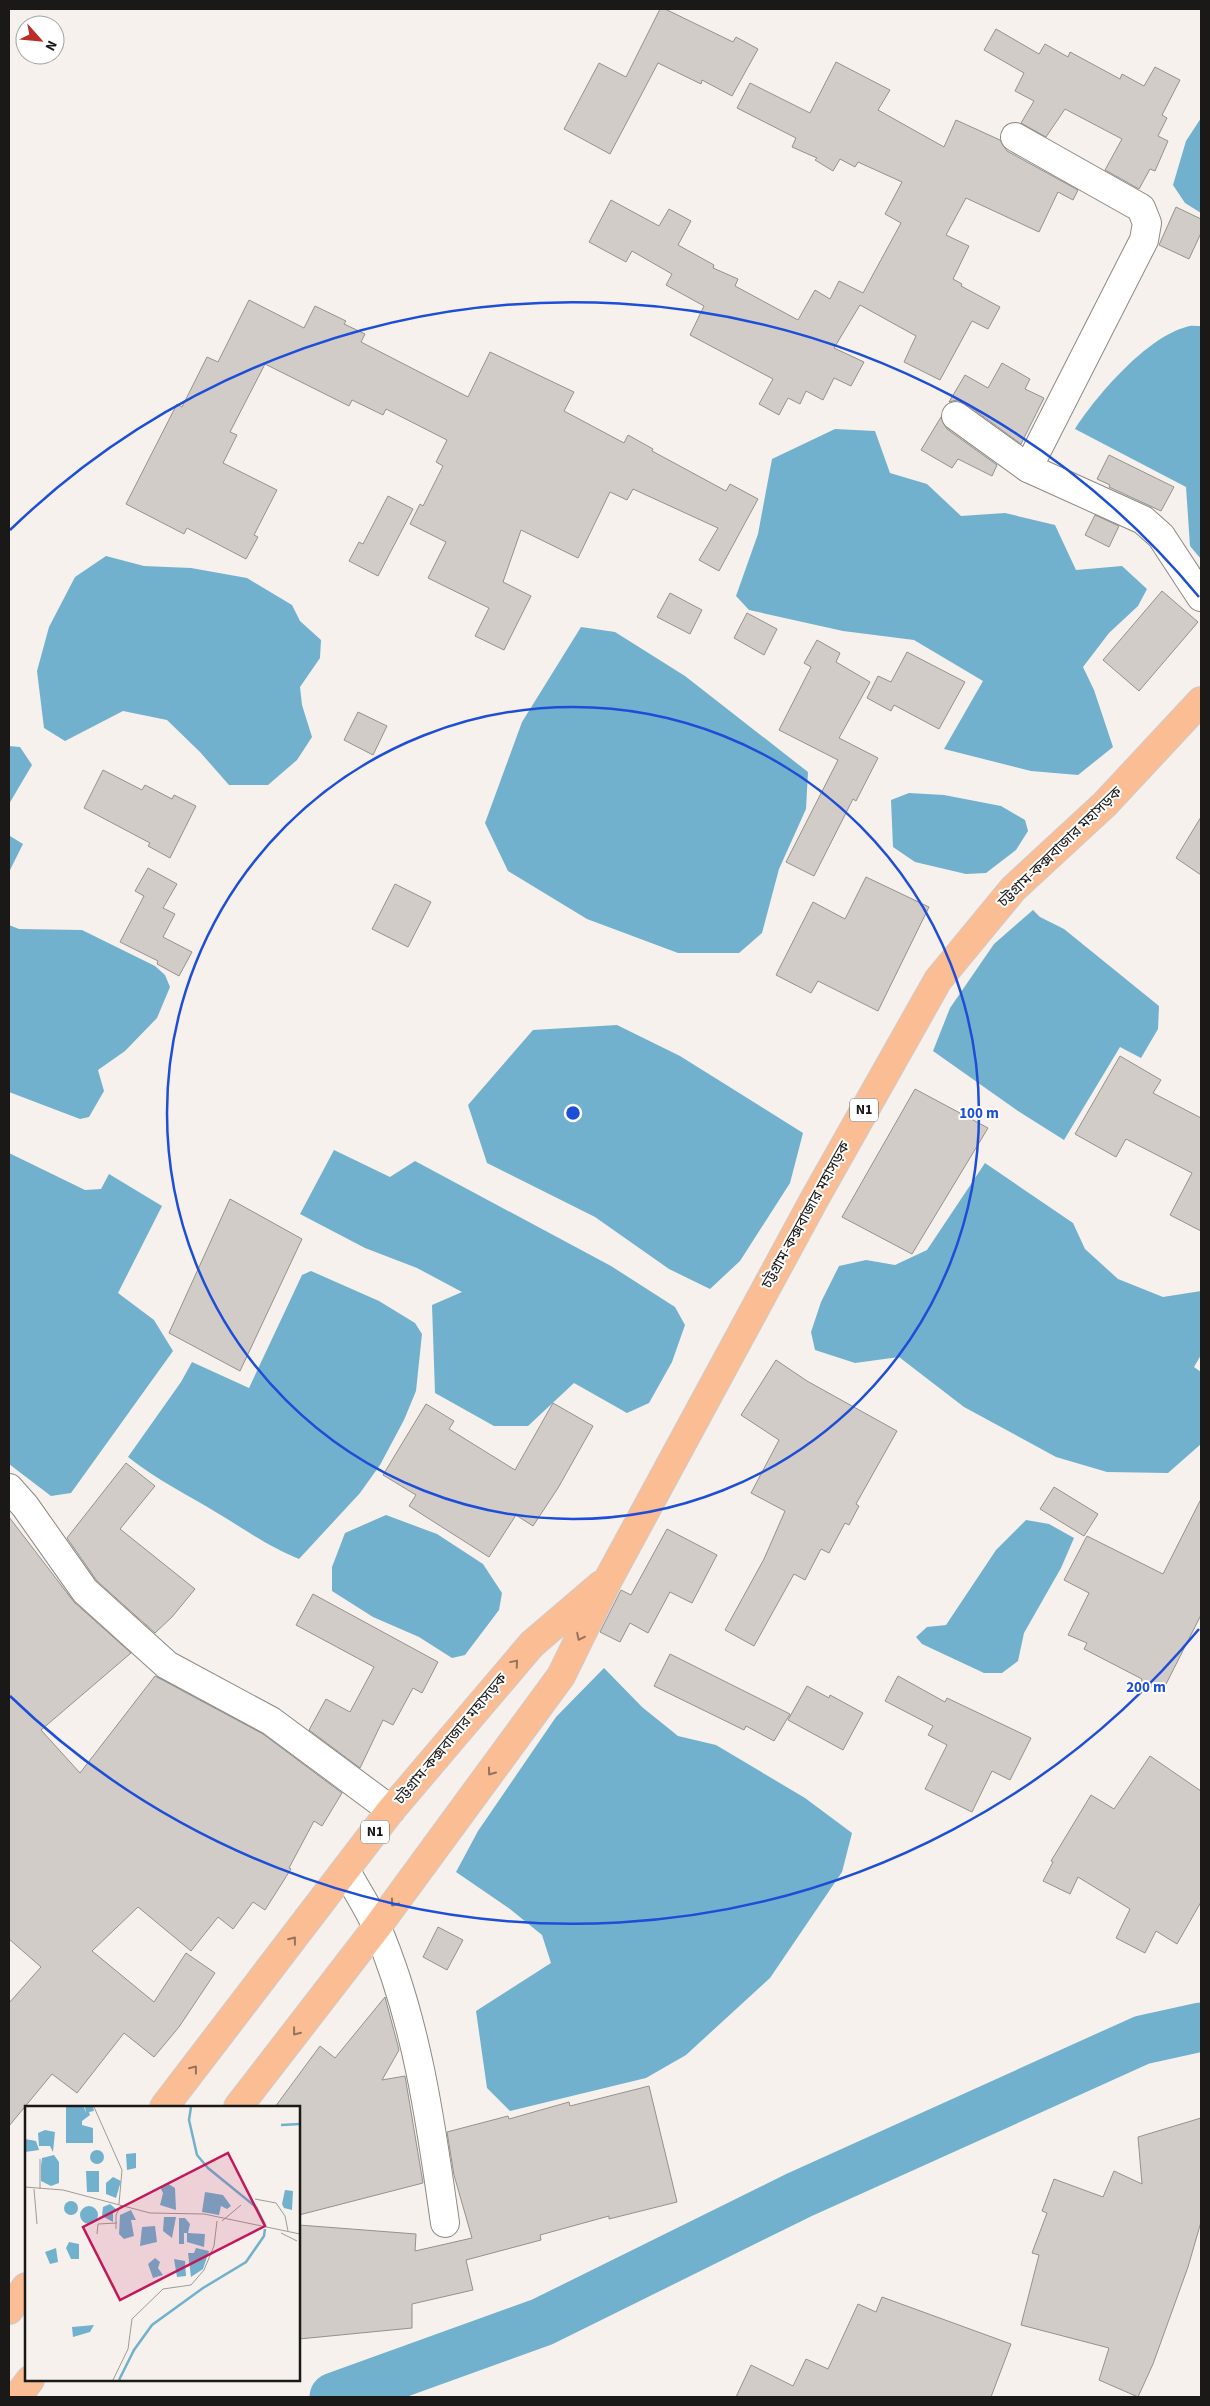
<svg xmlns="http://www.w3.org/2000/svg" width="1210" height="2406" viewBox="0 0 1210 2406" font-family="'Source Sans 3','Noto Sans Bengali',sans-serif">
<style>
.water{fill:#71b1ce}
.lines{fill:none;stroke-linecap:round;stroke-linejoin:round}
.river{stroke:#71b1ce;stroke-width:49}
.building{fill:#d1ccc7;stroke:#95918c}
.minor-casing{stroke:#8c8883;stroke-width:30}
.highway-casing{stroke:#cdcccc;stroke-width:30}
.minor{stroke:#fff;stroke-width:28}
.highway{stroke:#fbbd93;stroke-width:28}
.oneway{stroke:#96735b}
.ring{fill:none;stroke:#1d4ed8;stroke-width:2.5}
.labels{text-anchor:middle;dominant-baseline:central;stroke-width:4;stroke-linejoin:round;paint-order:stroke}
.shield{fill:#fff;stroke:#5f5e5d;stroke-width:1}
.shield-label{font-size:14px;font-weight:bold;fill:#1a1917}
.street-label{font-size:15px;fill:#1a1917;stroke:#fff}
.inset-river{fill:none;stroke:#71b1ce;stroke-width:2.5}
.inset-road{fill:none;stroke:#9e9b97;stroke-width:1}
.view{fill:#c2185b;fill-opacity:0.15;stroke:#c2185b;stroke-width:2.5}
.inset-edge{fill:none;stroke:#1a1917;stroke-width:2.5}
.centre{fill:#1d4ed8;stroke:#fff;stroke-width:2.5}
.ring-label{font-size:15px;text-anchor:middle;font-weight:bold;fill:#1d4ed8;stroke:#fff;stroke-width:4;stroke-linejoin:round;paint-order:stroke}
</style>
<rect width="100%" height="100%" fill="#f6f1ec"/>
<!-- water -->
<g class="water">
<path d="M 1201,118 L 1201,213 L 1185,203 L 1173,185 L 1186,141 Z"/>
<path d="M 1201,326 L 1201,559 L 1190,546 L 1186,487 L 1075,429 C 1097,395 1146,338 1186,327 C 1190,325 1196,326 1201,326 Z"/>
<path d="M 835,429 L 875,431 L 890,473 L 927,484 L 961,516 L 1005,513 L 1055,525 L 1076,570 L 1122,566 L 1147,589 L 1138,606 L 1109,633 L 1083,667 L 1094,690 L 1113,747 L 1078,775 L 1031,771 L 944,749 L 983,681 L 914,640 L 843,631 L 749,610 L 736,596 L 758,534 L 772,459 Z"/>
<path d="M 106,556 L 144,566 L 191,568 L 247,578 L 292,605 L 300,621 L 321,640 L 320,658 L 300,687 L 302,705 L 312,737 L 297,760 L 268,785 L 229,785 L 200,752 L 167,720 L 123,711 L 65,741 L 44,728 L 37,671 L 49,627 L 75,577 Z"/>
<path d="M 581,627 L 615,632 L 685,676 L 808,772 L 806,809 L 779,869 L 762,933 L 739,953 L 678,953 L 587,919 L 508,871 L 485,823 L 522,722 Z"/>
<path d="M 9,746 L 20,747 L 32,765 L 9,804 Z"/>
<path d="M 909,793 L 944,795 L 1001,806 L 1025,820 L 1028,831 L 1016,850 L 986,873 L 966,874 L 915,862 L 893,847 L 891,800 Z"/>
<path d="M 9,832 L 10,836 L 23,844 L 9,872 Z"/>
<path d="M 1033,910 L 1040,917 L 1064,929 L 1159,1006 L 1158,1029 L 1141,1058 L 1120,1047 L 1064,1140 L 1018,1111 L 933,1051 L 950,1008 L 994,944 Z"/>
<path d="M 9,925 L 19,929 L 82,930 L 155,966 L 165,975 L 170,987 L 157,1018 L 125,1051 L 98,1070 L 104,1091 L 89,1117 L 80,1119 L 9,1092 Z"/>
<path d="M 617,1025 L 680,1056 L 803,1133 L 790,1183 L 740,1261 L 710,1289 L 669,1269 L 595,1217 L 487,1163 L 468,1105 L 533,1030 Z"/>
<path d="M 334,1150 L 390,1177 L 415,1161 L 611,1266 L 675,1307 L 685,1325 L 672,1362 L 649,1403 L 627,1413 L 574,1383 L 528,1426 L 494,1426 L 435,1393 L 432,1305 L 462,1292 L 417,1268 L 365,1248 L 300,1214 Z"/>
<path d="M 9,1153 L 85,1190 L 101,1189 L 109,1174 L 162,1206 L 118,1293 L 154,1320 L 173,1351 L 71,1493 L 51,1496 L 9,1464 Z"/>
<path d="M 985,1163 L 1073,1223 L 1085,1249 L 1118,1279 L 1163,1297 L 1201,1291 L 1201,1355 L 1194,1367 L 1201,1372 L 1201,1444 L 1168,1473 L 1107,1472 L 1056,1457 L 964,1407 L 899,1357 L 855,1363 L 815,1350 L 811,1332 L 821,1302 L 839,1266 L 866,1260 L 895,1265 L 927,1250 Z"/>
<path d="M 311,1271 L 379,1301 L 415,1323 L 422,1334 L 416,1391 L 404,1420 L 380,1465 L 360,1493 L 299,1559 C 268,1546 247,1531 219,1514 C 188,1495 157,1480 128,1457 L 181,1382 L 192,1362 L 249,1388 L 302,1275 Z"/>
<path d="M 386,1515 L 437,1534 L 483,1564 L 502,1593 L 499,1610 L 465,1655 L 452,1658 L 419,1637 L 373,1617 L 332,1591 L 332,1567 L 345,1533 Z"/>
<path d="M 1026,1520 L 1049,1524 L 1074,1538 L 1061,1568 L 1024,1633 L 1018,1661 L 1002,1673 L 984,1673 L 922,1644 L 916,1637 L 927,1627 L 946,1625 L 996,1550 Z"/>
<path d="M 604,1668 L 642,1707 L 678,1736 L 716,1745 L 805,1798 L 852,1833 L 842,1872 L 770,1978 L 686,2055 L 646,2078 L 510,2111 L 487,2088 L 476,2011 L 551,1963 L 542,1935 L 510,1909 L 456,1872 L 478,1831 L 556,1717 Z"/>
</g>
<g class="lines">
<!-- river -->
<path class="river" d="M 334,2397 L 542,2322 L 799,2195 L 1142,2040 L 1201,2027"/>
</g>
<!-- building -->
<g class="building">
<path d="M 660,9 L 665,9 L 733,42 L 736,37 L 758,49 L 732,96 L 702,80 L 701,84 L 658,63 L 610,154 L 564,129 L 599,63 L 626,77 Z"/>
<path d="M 996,29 L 1039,54 L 1045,44 L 1068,57 L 1070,52 L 1120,79 L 1122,74 L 1144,86 L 1155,67 L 1180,80 L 1162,115 L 1167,118 L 1158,136 L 1168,141 L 1155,171 L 1150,169 L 1139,189 L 1105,170 L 1122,139 L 1065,109 L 1046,137 L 1021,123 L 1034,101 L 1015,91 L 1024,73 L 984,50 Z"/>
<path d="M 836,62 L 890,90 L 878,110 L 944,147 L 956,120 L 1000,140 L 1007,151 L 1078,190 L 1073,200 L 1058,192 L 1039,232 L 966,198 L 946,235 L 969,246 L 953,279 L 962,284 L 961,286 L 1000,307 L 988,329 L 972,321 L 940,380 L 904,362 L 916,336 L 860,305 L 834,348 L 864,362 L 851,386 L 834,378 L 823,400 L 806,391 L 800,404 L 788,398 L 779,415 L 759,404 L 773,379 L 690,335 L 704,306 L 666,285 L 672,274 L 632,251 L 626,262 L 589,242 L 611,200 L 659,226 L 669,209 L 691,221 L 678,245 L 714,265 L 713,268 L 738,279 L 735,286 L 798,320 L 815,290 L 830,299 L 839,281 L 863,293 L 901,223 L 885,214 L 902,182 L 858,162 L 855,167 L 840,159 L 833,171 L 815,160 L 817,158 L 792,147 L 796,138 L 737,108 L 750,83 L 810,113 Z"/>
<path d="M 1176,207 L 1201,219 L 1201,233 L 1189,259 L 1159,245 Z"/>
<path d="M 249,300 L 304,328 L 315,306 L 346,321 L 344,324 L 365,334 L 361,342 L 468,397 L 490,352 L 574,392 L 564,411 L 624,443 L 628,435 L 653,449 L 652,451 L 726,491 L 730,484 L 758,499 L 719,571 L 699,560 L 718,528 L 633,489 L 627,500 L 610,492 L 578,558 L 521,530 L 503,582 L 531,596 L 504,650 L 475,636 L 489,608 L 428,578 L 446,542 L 410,524 L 420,504 L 423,506 L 443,466 L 436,462 L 447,440 L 386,409 L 383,415 L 352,400 L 349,406 L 265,364 L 230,432 L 237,435 L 223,463 L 277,490 L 254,535 L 258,537 L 246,559 L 187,528 L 184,534 L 126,504 L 177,404 L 182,407 L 207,357 L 218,362 Z"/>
<path d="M 1002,363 L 1030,379 L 1025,389 L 1044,398 L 1021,444 L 965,403 L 957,400 L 949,402 L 965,375 L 988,388 Z"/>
<path d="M 941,417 L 947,429 L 997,465 L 992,476 L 958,459 L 952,468 L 921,450 Z"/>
<path d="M 1109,455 L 1174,487 L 1161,511 L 1109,487 L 1110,485 L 1097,479 Z"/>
<path d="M 388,496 L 413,509 L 378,576 L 349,561 L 359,542 L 363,544 Z"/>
<path d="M 1095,515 L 1119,526 L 1109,547 L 1085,535 Z"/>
<path d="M 1162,591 L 1198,622 L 1139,691 L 1103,660 Z"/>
<path d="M 670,593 L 702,610 L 690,634 L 657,617 Z"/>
<path d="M 747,613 L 777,629 L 764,655 L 734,638 Z"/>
<path d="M 817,640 L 840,653 L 836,662 L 870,682 L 839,738 L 878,758 L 856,801 L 853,799 L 814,876 L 786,862 L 838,760 L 779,730 L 811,667 L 804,663 Z"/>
<path d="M 907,652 L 965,682 L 939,729 L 894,705 L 891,711 L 867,698 L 878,676 L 891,682 Z"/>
<path d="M 358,712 L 387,726 L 373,755 L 344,740 Z"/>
<path d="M 103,770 L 142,790 L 145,785 L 172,799 L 174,795 L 196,806 L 170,858 L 148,846 L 150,843 L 84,808 Z"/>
<path d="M 1201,817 L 1201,875 L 1176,858 Z"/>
<path d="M 148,868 L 177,884 L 163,908 L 175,914 L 163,937 L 192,952 L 179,976 L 157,964 L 158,961 L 120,942 L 144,896 L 135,891 Z"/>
<path d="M 866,877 L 929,907 L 878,1011 L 818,981 L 811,993 L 776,975 L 813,902 L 845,919 Z"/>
<path d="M 395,884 L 431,902 L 408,947 L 372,929 Z"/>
<path d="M 1120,1056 L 1161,1080 L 1153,1093 L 1201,1118 L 1201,1231 L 1170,1215 L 1192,1173 L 1126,1139 L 1116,1157 L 1075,1134 Z"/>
<path d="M 915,1089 L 988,1128 L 912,1254 L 842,1217 Z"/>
<path d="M 230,1199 L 302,1239 L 240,1371 L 169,1333 Z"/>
<path d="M 776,1360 L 807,1381 L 897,1431 L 856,1504 L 859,1506 L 849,1525 L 845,1523 L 829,1553 L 821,1549 L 805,1580 L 794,1574 L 754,1646 L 725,1630 L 764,1559 L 785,1511 L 751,1493 L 779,1440 L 741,1415 Z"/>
<path d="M 553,1403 L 593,1426 L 558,1488 L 533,1526 L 516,1515 L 489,1557 L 409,1506 L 416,1495 L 383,1475 L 426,1404 L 454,1421 L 449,1429 L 515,1470 Z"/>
<path d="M 126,1463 L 155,1486 L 120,1529 L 195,1589 L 172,1617 L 155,1633 L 97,1581 L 67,1538 Z"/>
<path d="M 1054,1487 L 1098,1514 L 1084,1536 L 1040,1509 Z"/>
<path d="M 1201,1499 L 1201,1615 L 1162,1692 L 1141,1681 L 1142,1679 L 1084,1649 L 1087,1643 L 1068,1635 L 1089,1593 L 1064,1580 L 1087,1536 L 1163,1574 Z"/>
<path d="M 9,1517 L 74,1602 L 131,1653 L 41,1730 L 80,1773 L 155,1676 L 263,1734 L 342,1793 L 322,1826 L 314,1821 L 289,1868 L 291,1869 L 265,1910 L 253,1902 L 233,1929 L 218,1917 L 191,1951 L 138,1907 L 92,1951 L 154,2002 L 186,1953 L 215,1973 L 179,2027 L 154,2057 L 124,2033 L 77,2093 L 52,2074 L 9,2126 L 9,2003 L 41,1967 L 9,1939 Z"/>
<path d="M 667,1529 L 717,1555 L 692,1603 L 670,1592 L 648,1633 L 630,1623 L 620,1642 L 600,1632 L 621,1590 L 631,1595 Z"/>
<path d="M 313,1594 L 438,1662 L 422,1693 L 413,1688 L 393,1725 L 383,1720 L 360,1768 L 309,1730 L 326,1699 L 350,1712 L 374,1667 L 296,1625 Z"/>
<path d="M 670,1654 L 790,1714 L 774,1741 L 746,1726 L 744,1730 L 654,1686 Z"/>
<path d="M 898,1676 L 945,1702 L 947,1698 L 1031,1738 L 1010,1780 L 992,1771 L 972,1812 L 925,1789 L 947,1745 L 928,1735 L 933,1726 L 885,1701 Z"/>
<path d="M 807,1686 L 829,1698 L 830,1695 L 863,1713 L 843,1750 L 788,1720 Z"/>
<path d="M 1150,1756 L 1201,1791 L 1201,1902 L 1177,1944 L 1156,1931 L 1145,1953 L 1116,1938 L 1130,1909 L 1078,1877 L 1070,1894 L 1043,1881 L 1053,1862 L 1051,1861 L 1091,1795 L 1114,1809 Z"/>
<path d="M 438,1927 L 463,1940 L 447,1970 L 423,1957 Z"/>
<path d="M 385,1997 L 399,2050 L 382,2080 L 405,2076 L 423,2183 L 299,2215 L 299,2107 L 275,2107 L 320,2046 L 335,2058 Z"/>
<path d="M 649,2086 L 677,2202 L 609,2219 L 609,2216 L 540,2235 L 541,2240 L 466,2260 L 473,2290 L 412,2304 L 412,2328 L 299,2339 L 299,2225 L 416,2234 L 415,2251 L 472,2238 L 454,2175 L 447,2132 L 508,2116 L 509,2119 L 569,2102 L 570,2106 Z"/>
<path d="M 1201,2118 L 1201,2222 L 1188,2267 L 1153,2364 L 1138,2397 L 1099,2380 L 1109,2348 L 1021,2325 L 1039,2255 L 1032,2253 L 1047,2213 L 1042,2211 L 1054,2179 L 1103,2197 L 1114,2171 L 1142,2184 L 1138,2137 Z"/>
<path d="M 882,2297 L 1011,2344 L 991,2397 L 736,2397 L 751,2365 L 793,2386 L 806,2359 L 828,2369 L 858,2304 L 876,2312 Z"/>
</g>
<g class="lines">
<!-- minor casing -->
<g class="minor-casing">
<g id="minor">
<path d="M 1015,137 L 1141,208 L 1147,223 L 1144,240 L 1028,468"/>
<path d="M 956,416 L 1028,468 L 1143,520 L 1161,536 L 1201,597"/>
<path d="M 9,1488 L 25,1506 L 85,1591 L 167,1665 L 271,1721 L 391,1810"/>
<path d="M 346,1871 C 356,1890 369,1908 377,1928 C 417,2021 431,2124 445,2223"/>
</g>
</g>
<!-- highway casing -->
<g class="highway-casing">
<g id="highway">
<path d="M 164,2107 L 391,1810 L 532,1644 L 601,1585"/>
<path d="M 238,2107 L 377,1927 L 561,1676 L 609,1578 L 815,1198 L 938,980 L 1013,889 L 1105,804 L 1201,701"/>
<path d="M 9,2310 L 26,2287"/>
<path d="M 17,2397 L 30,2380"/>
</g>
</g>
<!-- minor -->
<use href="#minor" class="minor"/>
<!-- highway -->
<use href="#highway" class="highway"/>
</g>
<!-- one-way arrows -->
<defs><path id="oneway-chevron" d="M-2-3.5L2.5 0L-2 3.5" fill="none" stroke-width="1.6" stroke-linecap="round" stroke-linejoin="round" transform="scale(1.25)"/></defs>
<g class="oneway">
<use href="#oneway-chevron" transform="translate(580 1637) rotate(116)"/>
<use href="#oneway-chevron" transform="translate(515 1663) rotate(-50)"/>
<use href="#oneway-chevron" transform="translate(491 1772) rotate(126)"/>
<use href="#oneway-chevron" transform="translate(394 1903) rotate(126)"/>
<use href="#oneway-chevron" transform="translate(293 1940) rotate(-52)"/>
<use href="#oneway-chevron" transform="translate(296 2032) rotate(128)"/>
<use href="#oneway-chevron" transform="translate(194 2069) rotate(-52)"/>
</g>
<!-- distance rings -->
<g class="ring">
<circle cx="573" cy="1113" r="406"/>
<path d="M1199 1629A811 811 0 0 1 10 1696M10 530A811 811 0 0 1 1199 597"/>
</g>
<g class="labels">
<!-- shield labels -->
<g class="shield">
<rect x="850" y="1098.5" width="28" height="23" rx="4"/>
<rect x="361" y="1820.5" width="28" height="23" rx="4"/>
</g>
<g class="shield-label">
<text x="864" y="1110">N1</text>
<text x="375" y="1832">N1</text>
</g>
<!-- street labels -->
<g class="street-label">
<text transform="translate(1060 847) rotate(-44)">চট্টগ্রাম-কক্সবাজার মহাসড়ক</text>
<text transform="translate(806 1215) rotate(-61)">চট্টগ্রাম-কক্সবাজার মহাসড়ক</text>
<text transform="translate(451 1739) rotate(-50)">চট্টগ্রাম-কক্সবাজার মহাসড়ক</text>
</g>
</g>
<!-- overview -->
<g transform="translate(25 2106)">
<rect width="275" height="275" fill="#f6f1ec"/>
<path d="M 41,1 L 59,1 L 61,7 L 60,1 L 68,1 L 69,5 L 64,6 L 65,9 L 57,15 L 57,19 L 68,22 L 68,37 L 41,37 ZM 20,24 L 30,26 L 28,46 L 25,40 L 14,40 L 13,27 ZM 0,33 L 11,35 L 14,44 L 0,46 ZM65 51a7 7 0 1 1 14 0a7 7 0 1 1-14 0ZM 111,47 L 111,62 L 102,64 L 101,48 ZM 29,49 L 34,56 L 34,77 L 26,80 L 16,75 L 16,60 L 17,52 ZM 61,65 L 74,65 L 74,86 L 62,86 ZM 88,71 L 96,75 L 91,92 L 81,88 L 81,77 ZM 142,77 L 150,82 L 151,104 L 135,99 L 138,87 L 135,81 ZM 260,84 L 268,85 L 267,104 L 259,102 L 257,98 ZM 180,86 L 198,89 L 206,100 L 202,103 L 196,100 L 194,109 L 177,106 ZM39 102a7 7 0 1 1 14 0a7 7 0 1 1-14 0ZM 85,98 L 92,104 L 88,107 L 88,116 L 77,110 L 78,101 ZM55 109a9 9 0 1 1 18 0a9 9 0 1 1-18 0ZM 106,104 L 111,114 L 106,114 L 109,130 L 99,133 L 94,128 L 95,109 ZM 139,111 L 151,111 L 147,132 L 138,125 ZM 154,112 L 160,112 L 165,118 L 163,127 L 180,128 L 179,141 L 162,136 L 162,127 L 159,127 L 159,138 L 154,138 ZM 130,120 L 132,136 L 115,140 L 117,121 ZM 44,136 L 54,138 L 54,153 L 46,153 L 41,142 ZM 31,142 L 33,156 L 25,158 L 20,146 ZM 171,142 L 184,145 L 178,163 L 166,171 L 163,147 L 169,147 ZM 130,152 L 135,156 L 133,162 L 138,169 L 128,172 L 123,158 ZM 149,153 L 160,155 L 161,170 L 152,171 ZM 69,219 L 65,226 L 48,231 L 47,221 Z" fill="#71b1ce"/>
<path class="inset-river" d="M 166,1 L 164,14 L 172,49 L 183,62 L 231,101M 256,19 L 275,18M 231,101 L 240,119M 94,274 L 109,244 L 127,219 L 178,182 L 221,156 L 239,130 L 240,123"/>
<path class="inset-road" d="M 69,1 L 97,64 L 94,98M 0,81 L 38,84 L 125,107 L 179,108 L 275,128M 9,83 L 12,118M 15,83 L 15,53M 230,93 L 251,97 L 260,110 L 263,125M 197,115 L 216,99M 91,123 L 91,109 L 96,99M 256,127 L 272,135M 72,128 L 73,118 L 92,117M 88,274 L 103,243 L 107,213 L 138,183 L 166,179 L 179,164 L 189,140 L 192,115"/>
<path class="view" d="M 203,47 L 240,120 L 95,194 L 58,121 Z"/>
<rect width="275" height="275" class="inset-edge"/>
</g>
<circle cx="573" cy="1113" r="8" class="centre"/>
<g class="ring-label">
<text x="979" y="1118">100 m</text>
<text x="1146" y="1692">200 m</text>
</g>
<!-- border -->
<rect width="1210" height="2406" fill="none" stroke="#1a1917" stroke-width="20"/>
<!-- north arrow -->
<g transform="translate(40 40) rotate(117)"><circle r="24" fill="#ffffff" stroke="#a3a3a2"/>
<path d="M0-4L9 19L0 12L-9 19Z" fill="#bb2d26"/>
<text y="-8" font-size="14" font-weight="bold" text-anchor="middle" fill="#1a1917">N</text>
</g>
</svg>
